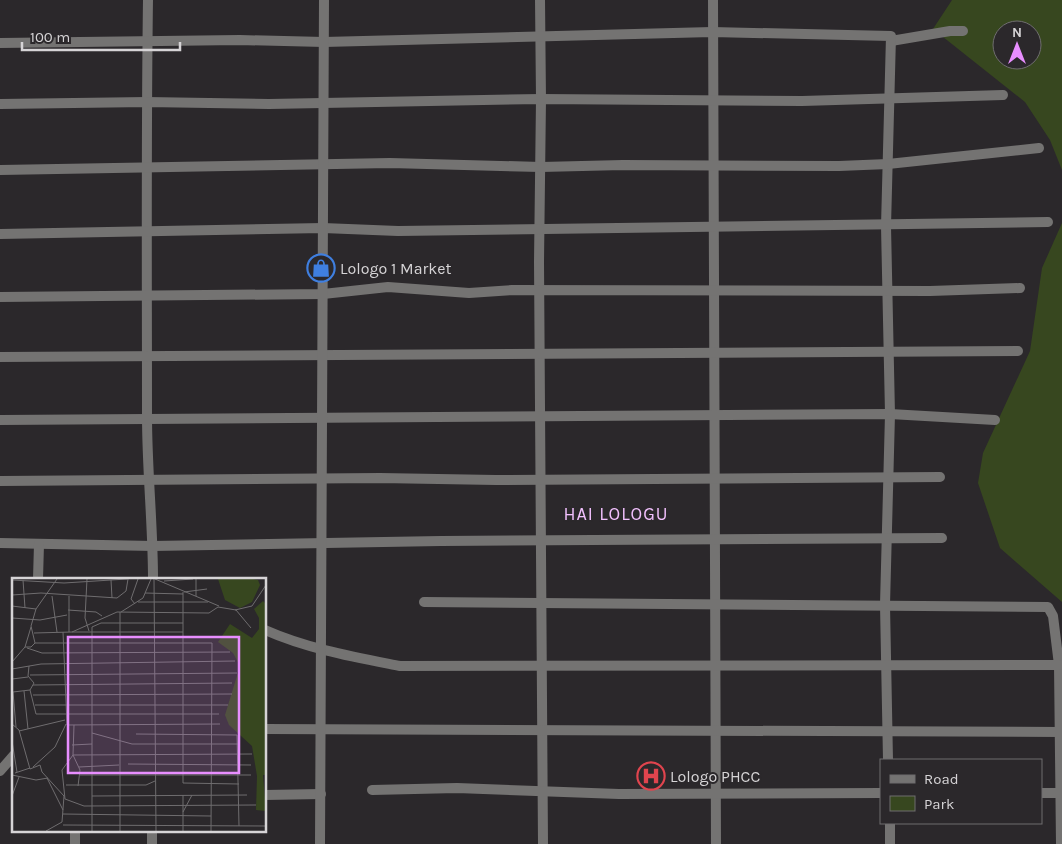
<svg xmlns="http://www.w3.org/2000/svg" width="1062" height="844" viewBox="0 0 1062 844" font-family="Karla,sans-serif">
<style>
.green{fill:#37471f;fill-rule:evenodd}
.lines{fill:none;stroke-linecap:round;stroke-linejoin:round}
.minor{stroke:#747372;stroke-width:10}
.labels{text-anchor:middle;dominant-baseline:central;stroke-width:4;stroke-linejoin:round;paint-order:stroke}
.poi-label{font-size:16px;fill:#d6d4d6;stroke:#2b282b;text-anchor:start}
.neighbourhood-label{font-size:18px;letter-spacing:1px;fill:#f2c0fe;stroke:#2b282b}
.inset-road{fill:none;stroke:#6f6d6f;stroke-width:1}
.view{fill:#e88eff;fill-opacity:0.15;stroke:#e88eff;stroke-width:2.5}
.inset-edge{fill:none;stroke:#d6d4d6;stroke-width:2.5}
</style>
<rect width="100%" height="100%" fill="#2b282b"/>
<!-- green -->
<g class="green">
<path d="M 952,0 L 1062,0 L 1062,170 L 1050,140 L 1025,102 L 933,29 ZM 1002,30 L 1032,30 L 1032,60 L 1002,60 Z"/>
<path d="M 1062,223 L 1062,602 L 1000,548 L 978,483 L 983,453 L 1030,351 L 1042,268 Z"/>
</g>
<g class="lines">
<!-- minor -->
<g class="minor">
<path d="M 148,0 C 146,139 147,278 147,416 C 147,471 153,525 153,579"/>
<path d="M 540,0 L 541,99 L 539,262 L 543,844"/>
<path d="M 713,0 L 716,844"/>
<path d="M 891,41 L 950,31 L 963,31"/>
<path d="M 0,43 L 240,40 L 324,42 L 712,32 L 891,36 L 886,226 L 890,414 L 885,605 L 888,760"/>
<path d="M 0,104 L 147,102 L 269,104 L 541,99 L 802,101 L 1003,95"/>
<path d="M 0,170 L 390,163 L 541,167 L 623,165 L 839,166 L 888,164 L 1039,148"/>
<path d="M 0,234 L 323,228 L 398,231 L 1048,222"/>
<path d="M 0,297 L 323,294 L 388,287 L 469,293 L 512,290 L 930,291 L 1020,288"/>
<path d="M 0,357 L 1018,351"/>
<path d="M 0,420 L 890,414 L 995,420"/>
<path d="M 0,481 L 380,478 L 496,480 L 940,477"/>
<path d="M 0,543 L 153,546 L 441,541 L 942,538"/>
<path d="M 38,579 L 39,544"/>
<path d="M 424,602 L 1048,607 L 1053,616 L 1059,665 L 1061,844"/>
<path d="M 265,630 C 308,649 354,657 400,666 L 1059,665"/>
<path d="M 265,729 L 1062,732"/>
<path d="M 0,771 L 14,755"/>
<path d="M 372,790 L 457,788 L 619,794 L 881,793"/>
<path d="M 1041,793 L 1062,793"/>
<path d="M 265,795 L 321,794"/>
<path d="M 75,844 L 75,830"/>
<path d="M 152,844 L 152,830"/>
<path d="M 320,844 L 324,0"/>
<path d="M 890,844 L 890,823"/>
</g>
</g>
<!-- icons -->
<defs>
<g id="shop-ring" transform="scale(1.4375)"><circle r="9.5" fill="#2b282b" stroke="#3f7fe0" stroke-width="1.5"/><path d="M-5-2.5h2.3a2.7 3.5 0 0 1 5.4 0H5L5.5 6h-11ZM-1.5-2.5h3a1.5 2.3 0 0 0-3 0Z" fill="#3f7fe0"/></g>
<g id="hospital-ring" transform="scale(1.4375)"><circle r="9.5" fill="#2b282b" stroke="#e0444e" stroke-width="1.5"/><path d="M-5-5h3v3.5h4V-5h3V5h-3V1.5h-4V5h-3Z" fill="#e0444e"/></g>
</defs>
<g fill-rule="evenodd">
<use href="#shop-ring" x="321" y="268"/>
<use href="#hospital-ring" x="651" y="776"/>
</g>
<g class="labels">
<!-- poi labels -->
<g class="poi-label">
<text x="340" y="268">Lologo 1 Market</text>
<text x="670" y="776">Lologo PHCC</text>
</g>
<!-- neighbourhood labels -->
<g class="neighbourhood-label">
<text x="616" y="514">HAI LOLOGU</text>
</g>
</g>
<!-- overview -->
<g transform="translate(12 578)">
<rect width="254" height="254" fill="#2b282b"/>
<path d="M 206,1 L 241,1 L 246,2 L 248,7 L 240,24 L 228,30 L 213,22 ZM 251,23 L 254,26 L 254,197 L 251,197 L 254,233 L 244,232 L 245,198 L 240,168 L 217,147 L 213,137 L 228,88 L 221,75 L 206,64 L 218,46 L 240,60 L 247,51 L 247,40 L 242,31 Z" fill="#37471f"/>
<path class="inset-road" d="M 75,1 L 73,40 L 77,53M 142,1 L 144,253M 143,1 L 207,28M 184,1 L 184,18M 0,2 L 52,5 L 115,1M 11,2 L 13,30M 99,2 L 100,20M 152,3 L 181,1M 171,14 L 171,205 L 227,206M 172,14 L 195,11M 133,15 L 171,16M 0,17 L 29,15 L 105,20 L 114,13 L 116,1M 40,18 L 45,54M 57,18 L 57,54M 126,24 L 196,24M 123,26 L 119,21 L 126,1M 0,28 L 24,31M 56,32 L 84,34 L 90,38M 223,32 L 240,28 L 254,7M 109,34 L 131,20 L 139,1M 0,40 L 28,42 L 55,37M 51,54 L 55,147 L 208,146M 60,54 L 171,54M 22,55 L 60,54 L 105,34 L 197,35 L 206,29 L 224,32 L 239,50M 23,65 L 200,65 L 199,253M 13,69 L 19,69 L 23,65 L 19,48 L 24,31 L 45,1M 15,70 L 30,75 L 218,74M 0,84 L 13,69 L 19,49M 17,88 L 16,98 L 22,105 L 18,112 L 24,136 L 207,136M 0,91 L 29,86 L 223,83M 18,97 L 225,95M 0,101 L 16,99M 21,107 L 220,105M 12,113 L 16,151M 1,114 L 4,149M 1,114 L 18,112M 21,117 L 220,116M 23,127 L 216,127M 0,146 L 7,152 L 18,191 L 28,187 L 30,194 L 52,218 L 50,244 L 34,253M 62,147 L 61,177 L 68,192 L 66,208M 7,153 L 53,142M 80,155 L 120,166 L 227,166M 124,156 L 225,157 L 227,248M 0,163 L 5,194M 60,167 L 80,166M 240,176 L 61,177 L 50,192 L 53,221 L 72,228 L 244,227M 116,186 L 239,187M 21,189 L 43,169 L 54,146M 67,189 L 107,187M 3,195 L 18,190M 0,197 L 24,202 L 36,200M 68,197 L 239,197M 35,200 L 51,232M 54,207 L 134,207 L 143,203M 171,217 L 171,253M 0,218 L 7,199M 80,218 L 235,217M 171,234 L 180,217M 51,236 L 199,238M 51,247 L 254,248M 80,253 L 80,49 L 89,45 L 171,45M 108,253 L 108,34"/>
<path class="view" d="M 56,59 L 227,59 L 227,195 L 56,195 Z"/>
<rect width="254" height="254" class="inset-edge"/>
</g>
<!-- legend -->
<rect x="880" y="759" width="162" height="65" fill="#2b282b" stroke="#6f6d6f"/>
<rect x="890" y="775" width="25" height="8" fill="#747372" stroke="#6f6d6f"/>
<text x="924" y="784" font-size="15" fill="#d6d4d6">Road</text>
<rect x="890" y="796" width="25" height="15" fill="#37471f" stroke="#6f6d6f"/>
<text x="924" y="809" font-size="15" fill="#d6d4d6">Park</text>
<!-- north arrow -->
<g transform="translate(1017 45)"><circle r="24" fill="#2b282b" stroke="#6f6d6f"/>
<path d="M0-4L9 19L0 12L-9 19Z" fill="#e88eff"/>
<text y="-8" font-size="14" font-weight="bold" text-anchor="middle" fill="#d6d4d6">N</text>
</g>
<!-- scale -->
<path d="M22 42v8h158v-8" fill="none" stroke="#d6d4d6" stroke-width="2.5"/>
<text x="30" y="42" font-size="15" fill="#d6d4d6" stroke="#2b282b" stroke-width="4" paint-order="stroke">100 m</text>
</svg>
